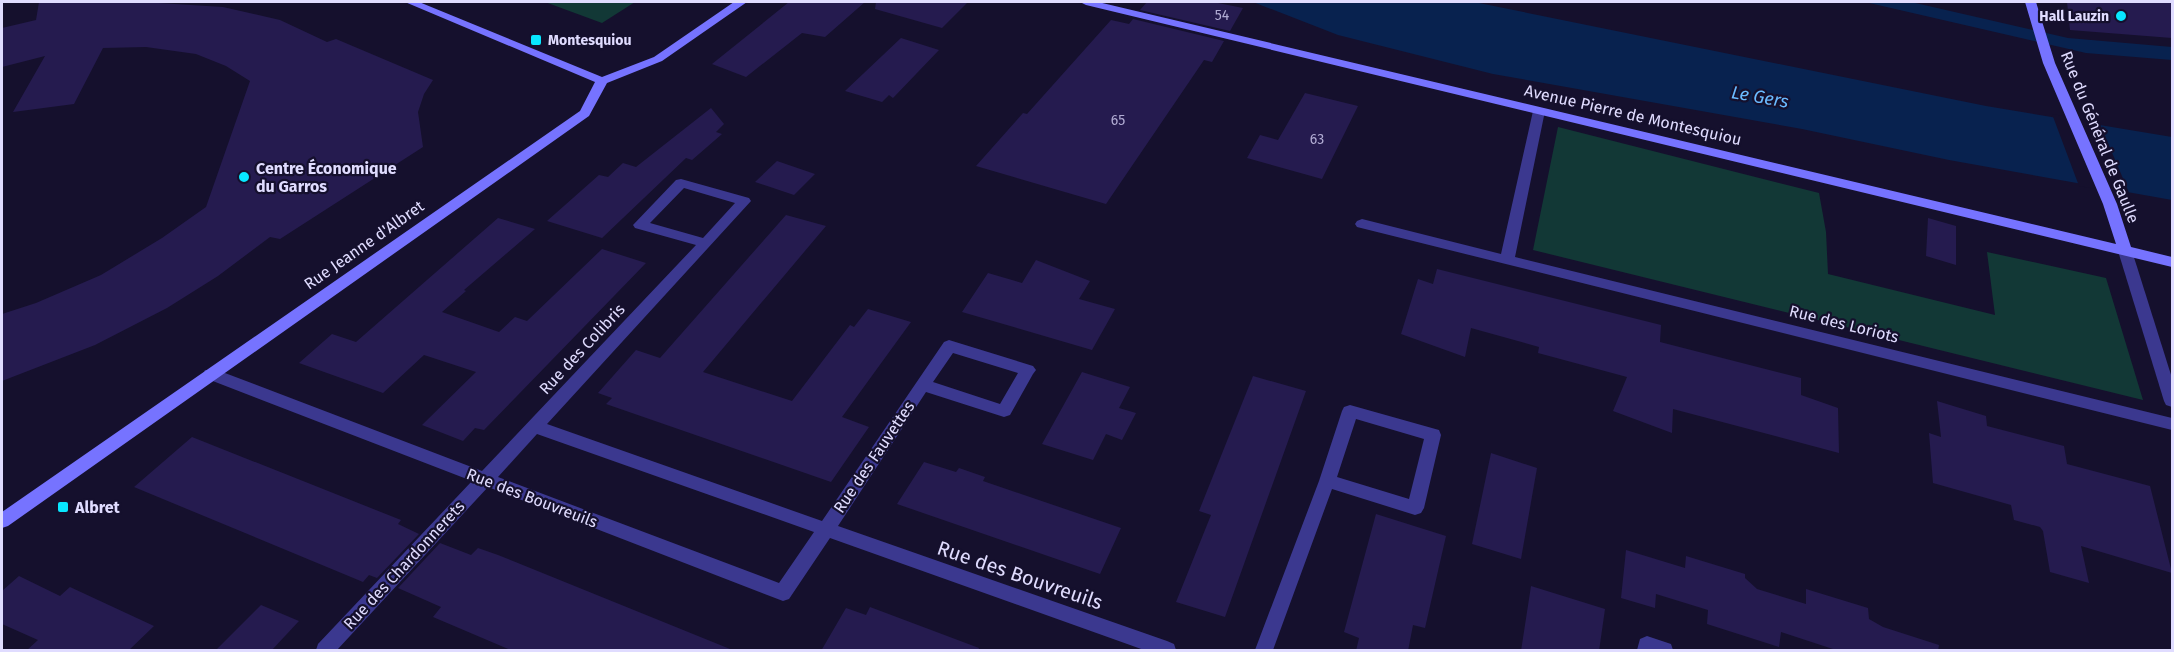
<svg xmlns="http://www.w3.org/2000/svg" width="2174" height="652" viewBox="0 0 2174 652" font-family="'Fira Sans',sans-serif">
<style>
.green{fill:#123836}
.water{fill:#08224f}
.pier{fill:#15102d}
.building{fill:#251b4f}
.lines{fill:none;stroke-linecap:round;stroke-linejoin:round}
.street{fill:#3b388f;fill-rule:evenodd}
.secondary{fill:#7673ff;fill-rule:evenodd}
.poi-dot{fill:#08e7ff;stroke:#15102d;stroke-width:2}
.labels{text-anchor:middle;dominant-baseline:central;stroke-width:4.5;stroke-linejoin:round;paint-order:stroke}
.number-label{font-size:14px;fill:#b1acd3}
.far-poi-label{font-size:14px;font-weight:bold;fill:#e0dcff;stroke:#15102d;text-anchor:end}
.street-label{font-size:16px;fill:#e0dcff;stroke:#15102d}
.poi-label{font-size:16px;font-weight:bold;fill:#e0dcff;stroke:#15102d;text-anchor:start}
.water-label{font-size:18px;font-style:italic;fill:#6abaff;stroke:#15102d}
.near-street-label{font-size:20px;fill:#e0dcff;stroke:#15102d}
</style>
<rect width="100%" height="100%" fill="#15102d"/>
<!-- green -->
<g class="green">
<path d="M 545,2 L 635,2 L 602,23 Z"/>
<path d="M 1558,127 L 1819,193 L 1826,232 L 1828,274 L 1995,315 L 1987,252 L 2106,278 L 2143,400 L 1533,250 Z"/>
</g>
<!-- water -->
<g class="water">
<path d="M 1253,2 L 1474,2 L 1986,106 L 2172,137 L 2172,200 L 1949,160 L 1802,129 L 1493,74 L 1338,35 Z"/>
<path d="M 1865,2 L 1911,2 L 2068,38 L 2172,47 L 2172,60 L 2086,53 Z"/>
</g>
<!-- pier -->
<path class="pier" d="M 2052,114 L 2099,122 L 2130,195 L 2079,186 Z"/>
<!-- building -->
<g class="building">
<path d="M 39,2 L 160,2 L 159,3 L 223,7 L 280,20 L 327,42 L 336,39 L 433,80 L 424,94 L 418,112 L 423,147 L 280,239 L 270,237 L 218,276 L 167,308 L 95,345 L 2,381 L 2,314 L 36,303 L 101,275 L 162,238 L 206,207 L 250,81 L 226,66 L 196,54 L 146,47 L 103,48 L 74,104 L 13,112 L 45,56 L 2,67 L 2,28 L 36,20 Z"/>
<path d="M 789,2 L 865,2 L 825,37 L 802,33 L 746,77 L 712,64 Z"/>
<path d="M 876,2 L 968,2 L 942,28 L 875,9 Z"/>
<path d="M 1147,2 L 1213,2 L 1243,8 L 1230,31 L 1140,10 Z"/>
<path d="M 2067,2 L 2172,2 L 2172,38 L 2070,30 Z"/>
<path d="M 1133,19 L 1224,41 L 1212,62 L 1204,60 L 1106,204 L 976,166 L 1023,113 L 1027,114 L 1111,20 L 1129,24 Z"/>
<path d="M 901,38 L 939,50 L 893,98 L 889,95 L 882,102 L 845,91 Z"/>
<path d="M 1305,93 L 1358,106 L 1322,179 L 1247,158 L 1260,135 L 1278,140 Z"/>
<path d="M 711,108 L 724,124 L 716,132 L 722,134 L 692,160 L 686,158 L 602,238 L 547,221 L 599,175 L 608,177 L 623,163 L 636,167 Z"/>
<path d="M 777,161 L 815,174 L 794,195 L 755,182 Z"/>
<path d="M 786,215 L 826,226 L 703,372 L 792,401 L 850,325 L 854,327 L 868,309 L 911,322 L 842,417 L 869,427 L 831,482 L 606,404 L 612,398 L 598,393 L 636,350 L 660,358 Z"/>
<path d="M 498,218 L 535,229 L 464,290 L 466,291 L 442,312 L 499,332 L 515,317 L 527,321 L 602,249 L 646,263 L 484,430 L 475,428 L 463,441 L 422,425 L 476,372 L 424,355 L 383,393 L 299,363 L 332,334 L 356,342 Z"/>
<path d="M 1928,218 L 1956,226 L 1956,265 L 1926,256 Z"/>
<path d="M 1036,260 L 1090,281 L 1079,299 L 1115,309 L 1092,350 L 962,312 L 988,273 L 1022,283 Z"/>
<path d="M 1437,269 L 1661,325 L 1660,342 L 1801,378 L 1801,395 L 1838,408 L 1839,453 L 1673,409 L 1672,433 L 1613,411 L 1627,377 L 1538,353 L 1539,347 L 1471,328 L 1465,357 L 1401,334 L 1418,279 L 1433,284 Z"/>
<path d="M 1082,372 L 1130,387 L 1119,408 L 1136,413 L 1122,440 L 1106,434 L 1093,460 L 1042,444 Z"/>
<path d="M 1253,376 L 1306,391 L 1225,617 L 1176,602 L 1211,515 L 1199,511 Z"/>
<path d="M 1937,401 L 1986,416 L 1987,426 L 2064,446 L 2067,464 L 2150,486 L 2172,573 L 2081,546 L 2089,583 L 2050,572 L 2043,531 L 2040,527 L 2014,520 L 2011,505 L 1933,483 L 1929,433 L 1941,437 Z"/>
<path d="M 192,437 L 401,520 L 398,524 L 419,534 L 377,578 L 369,575 L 363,582 L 134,487 Z"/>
<path d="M 1491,453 L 1537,468 L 1521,559 L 1472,544 Z"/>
<path d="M 924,462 L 956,472 L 959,468 L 985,477 L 983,481 L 1121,528 L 1100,574 L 897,504 Z"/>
<path d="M 1376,514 L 1446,536 L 1425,628 L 1413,625 L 1408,651 L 1356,651 L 1359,638 L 1344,632 Z"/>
<path d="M 440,543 L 471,555 L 478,548 L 498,555 L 735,651 L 513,651 L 433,617 L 441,607 L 398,588 Z"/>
<path d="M 1626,550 L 1685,568 L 1686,556 L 1745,574 L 1745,578 L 1757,589 L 1806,604 L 1806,589 L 1868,608 L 1869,619 L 1883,627 L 1939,645 L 1938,651 L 1839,651 L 1781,632 L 1779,647 L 1707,624 L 1708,610 L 1656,594 L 1655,608 L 1621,598 Z"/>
<path d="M 19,576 L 60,596 L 70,587 L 154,626 L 128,651 L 26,651 L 38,640 L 2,624 L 2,591 Z"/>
<path d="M 1531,586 L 1605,609 L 1599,651 L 1521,651 Z"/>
<path d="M 261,605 L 299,621 L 271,651 L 215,651 Z"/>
<path d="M 870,607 L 979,648 L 978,651 L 821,651 L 846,608 L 866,615 Z"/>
</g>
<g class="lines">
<!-- street -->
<g class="street">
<path d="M 1539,107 L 1545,111 L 1515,257 L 2172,418 L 2172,430 L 1357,227 L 1355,224 L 1357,221 L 1362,219 L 1501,254 L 1533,111 Z"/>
<path d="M 681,179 L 749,198 L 751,201 L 547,424 L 822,521 L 944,342 L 949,340 L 1033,366 L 1036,370 L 1033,374 L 1010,415 L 1004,417 L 926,392 L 838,526 L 1167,641 L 1174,644 L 1176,650 L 1144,650 L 830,538 L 789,599 L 783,601 L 488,487 L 337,650 L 316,650 L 318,644 L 472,481 L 205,378 L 203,374 L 205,370 L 217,370 L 482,471 L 696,245 L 635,228 L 633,225 L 676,180 ZM 684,188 L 735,203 L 703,238 L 650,223 ZM 953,353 L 1018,373 L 1000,404 L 933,382 ZM 537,434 L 814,532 L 779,583 L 498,477 Z"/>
<path d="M 2125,246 L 2132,251 L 2172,378 L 2172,407 L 2166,405 L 2164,401 L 2118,251 Z"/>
<path d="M 1350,405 L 1439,430 L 1441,435 L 1424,508 L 1421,513 L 1415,515 L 1332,489 L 1273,650 L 1255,650 L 1319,481 L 1342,411 L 1344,407 ZM 1356,419 L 1424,439 L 1409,499 L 1337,477 Z"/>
<path d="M 1647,636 L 1671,644 L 1673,650 L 1637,650 L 1640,639 Z"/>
</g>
<!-- secondary -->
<g class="secondary">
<path d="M 405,2 L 419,2 L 602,77 L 654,57 L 734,2 L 747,2 L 662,61 L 607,83 L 589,116 L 8,526 L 2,528 L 2,512 L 580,111 L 595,82 Z"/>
<path d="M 1080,2 L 1098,2 L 2116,244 L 2103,204 L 2043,63 L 2025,2 L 2036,2 L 2055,63 L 2117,204 L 2131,247 L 2172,257 L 2172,267 L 1086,5 Z"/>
</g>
</g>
<!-- markers -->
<g class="poi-dot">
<circle cx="2121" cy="16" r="6"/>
<rect x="530" y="34" width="12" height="12" rx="3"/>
<circle cx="244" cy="177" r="6"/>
<rect x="57" y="501" width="12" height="12" rx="3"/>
</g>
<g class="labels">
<!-- number labels -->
<g class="number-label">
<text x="1222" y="15">54</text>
<text x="1118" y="120">65</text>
<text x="1317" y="139">63</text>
</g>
<!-- far-poi labels -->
<g class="far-poi-label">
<text x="2109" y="16">Hall Lauzin</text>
<text x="548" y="40" text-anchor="start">Montesquiou</text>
</g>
<!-- street labels -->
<g class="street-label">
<text transform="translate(1633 115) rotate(13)">Avenue Pierre de Montesquiou</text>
<text transform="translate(2100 137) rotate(68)">Rue du Général de Gaulle</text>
<text transform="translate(364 245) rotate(-35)">Rue Jeanne d'Albret</text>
<text transform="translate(1844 324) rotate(14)">Rue des Loriots</text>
<text transform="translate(582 349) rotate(-47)">Rue des Colibris</text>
<text transform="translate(874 457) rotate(-56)">Rue des Fauvettes</text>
<text transform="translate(532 498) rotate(21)">Rue des Bouvreuils</text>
<text transform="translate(404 565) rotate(-47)">Rue des Chardonnerets</text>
</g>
<!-- poi labels -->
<g class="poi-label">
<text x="256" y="168">Centre Économique<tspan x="256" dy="18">du Garros</tspan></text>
<text x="75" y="507">Albret</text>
</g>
<!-- water labels -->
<g class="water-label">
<text transform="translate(1760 97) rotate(10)">Le Gers</text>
</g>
<!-- near-street labels -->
<g class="near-street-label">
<text transform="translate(1020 575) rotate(19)">Rue des Bouvreuils</text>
</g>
</g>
<!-- border -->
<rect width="2174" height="652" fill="none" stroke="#e0dcff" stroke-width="6"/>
</svg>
